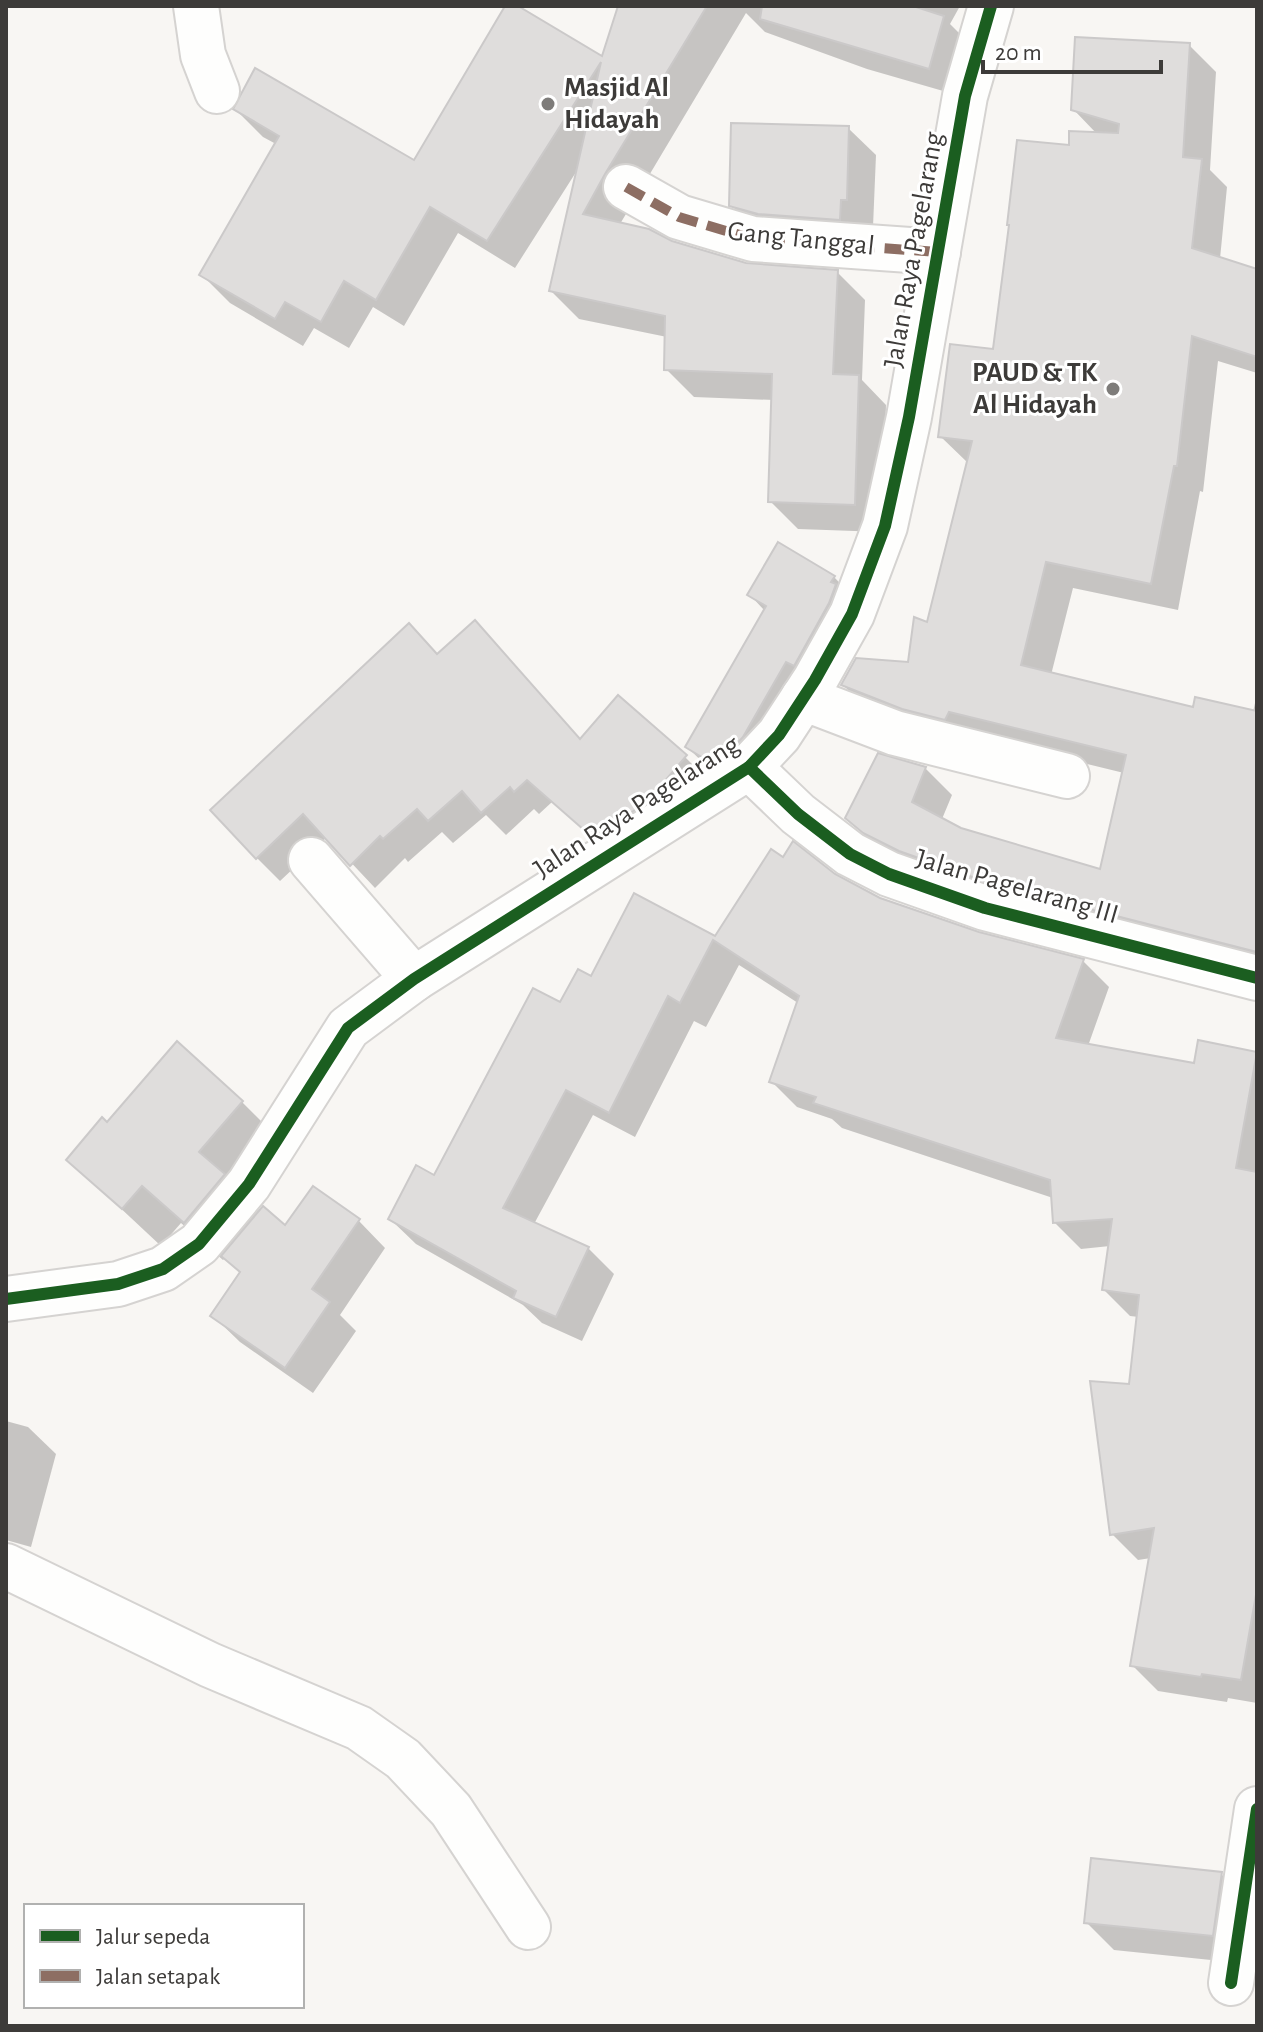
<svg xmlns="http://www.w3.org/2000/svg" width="1263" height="2032" viewBox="0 0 1263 2032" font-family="'Alegreya Sans',sans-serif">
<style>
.shadow{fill:#0003}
.building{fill:#dfdddc;stroke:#cbc9c9;stroke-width:2}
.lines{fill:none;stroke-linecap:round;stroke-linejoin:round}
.minor-casing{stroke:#d5d3d1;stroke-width:48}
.minor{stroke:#fefefd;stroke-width:44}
.quiet{stroke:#8d6e63;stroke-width:10;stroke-dasharray:20 10;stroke-linecap:butt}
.cycleway-casing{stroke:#fff;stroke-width:17}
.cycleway{stroke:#1b5e20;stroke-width:12}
.poi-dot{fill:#7e7c7a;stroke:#fff;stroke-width:3}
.labels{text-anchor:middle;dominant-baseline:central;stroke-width:6;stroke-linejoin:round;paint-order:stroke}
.poi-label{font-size:28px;font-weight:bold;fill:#3d3b39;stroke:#fff;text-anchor:start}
.street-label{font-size:28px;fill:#3d3b39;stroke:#fff}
</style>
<rect width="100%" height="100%" fill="#f8f6f3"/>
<!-- shadow -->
<g class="shadow">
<path d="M 507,6 L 514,6 L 603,59 L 622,6 L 960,6 L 950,24 L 971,45 L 957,95 L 867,69 L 765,32 L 746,13 L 620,224 L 746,265 L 837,272 L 865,300 L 862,380 L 886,405 L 882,532 L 798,529 L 770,501 L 774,400 L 694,397 L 666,369 L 667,337 L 579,319 L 551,291 L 578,169 L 515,268 L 458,233 L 404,326 L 373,307 L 349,348 L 314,328 L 303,346 L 230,303 L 202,275 L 276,144 L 263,137 L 235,109 L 415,162 Z"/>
<path d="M 1189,45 L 1216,72 L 1210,170 L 1227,187 L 1220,259 L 1257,272 L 1257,373 L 1218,361 L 1203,492 L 1200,491 L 1178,610 L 1073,588 L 1051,675 L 1195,709 L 1253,712 L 1257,694 L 1257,971 L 1021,910 L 874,845 L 847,818 L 925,768 L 952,795 L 942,819 L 960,830 L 1101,872 L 1124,773 L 870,711 L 843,685 L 910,664 L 928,625 L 968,463 L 940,436 L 994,351 L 1070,148 L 1097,134 L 1073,109 Z"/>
<path d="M 848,128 L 876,155 L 873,227 L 758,232 L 731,205 Z"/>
<path d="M 834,577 L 861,605 L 863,613 L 715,774 L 687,747 L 765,611 L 750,595 Z"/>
<path d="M 475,623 L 581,740 L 685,757 L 709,781 L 617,859 L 552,802 L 539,814 L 534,809 L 506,835 L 486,815 L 453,843 L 442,832 L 408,862 L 405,858 L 375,888 L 327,837 L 280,881 L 257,858 L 438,656 Z"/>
<path d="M 784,860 L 834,876 L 880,899 L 978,934 L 1083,961 L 1109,987 L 1088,1046 L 1195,1066 L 1200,1043 L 1257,1054 L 1257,1703 L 1228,1698 L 1227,1702 L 1158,1691 L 1132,1665 L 1151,1558 L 1138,1560 L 1112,1534 L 1139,1317 L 1130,1316 L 1104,1290 L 1110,1246 L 1081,1249 L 1055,1223 L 1053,1198 L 842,1128 L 832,1119 L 797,1107 L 771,1081 L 798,1003 L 739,965 L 706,1027 L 694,1021 L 635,1137 L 593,1115 L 534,1224 L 588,1248 L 614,1274 L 582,1341 L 542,1323 L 523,1305 L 416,1244 L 390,1219 L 435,1178 L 561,1005 L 592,979 L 715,939 Z"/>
<path d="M 242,1102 L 280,1140 L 238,1189 L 261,1212 L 286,1228 L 358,1220 L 385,1248 L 340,1315 L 356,1331 L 313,1393 L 240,1342 L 212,1315 L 241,1273 L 225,1258 L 223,1260 L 181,1223 L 161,1246 L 69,1160 L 107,1125 Z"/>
<path d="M 6,1421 L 28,1427 L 56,1454 L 31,1547 L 6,1540 Z"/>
<path d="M 1221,1874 L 1249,1902 L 1240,1963 L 1114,1950 L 1086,1922 Z"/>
</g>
<!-- building -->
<g class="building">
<path d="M 505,6 L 518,6 L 602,56 L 618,6 L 707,6 L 605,174 L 583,214 L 649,229 L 672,241 L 746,263 L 838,270 L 833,374 L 859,375 L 855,505 L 768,502 L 772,374 L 664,370 L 665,316 L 549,291 L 601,62 L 487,241 L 430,207 L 376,300 L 344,281 L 321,322 L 285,302 L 275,319 L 199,275 L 279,136 L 233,109 L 255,68 L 414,160 Z"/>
<path d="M 762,6 L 913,6 L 944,16 L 929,69 L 760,19 Z"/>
<path d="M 1075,37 L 1190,43 L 1183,157 L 1202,159 L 1192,248 L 1257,269 L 1257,357 L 1192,336 L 1177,466 L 1174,466 L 1151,584 L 1046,562 L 1021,665 L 1193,707 L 1195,697 L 1257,711 L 1257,952 L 992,884 L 899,851 L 863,833 L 845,818 L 878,753 L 926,767 L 912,802 L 961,828 L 1100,869 L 1126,755 L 949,712 L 945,720 L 902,709 L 841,685 L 856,658 L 908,662 L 914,617 L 927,622 L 972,441 L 938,437 L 950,344 L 993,349 L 1009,225 L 1007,225 L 1017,140 L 1069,145 L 1069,131 L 1118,133 L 1119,124 L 1071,110 Z"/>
<path d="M 731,123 L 849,126 L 847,200 L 841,200 L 840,220 L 758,214 L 729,206 Z"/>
<path d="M 778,542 L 835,576 L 831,582 L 836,584 L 829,603 L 794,666 L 786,662 L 743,737 L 733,748 L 710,762 L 685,747 L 766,606 L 747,595 Z"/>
<path d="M 475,620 L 580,739 L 618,695 L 687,755 L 646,803 L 592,837 L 527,780 L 514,792 L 510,787 L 481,813 L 462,791 L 428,821 L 417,809 L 383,839 L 380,836 L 350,866 L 303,814 L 256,859 L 210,810 L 409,623 L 437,654 Z"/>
<path d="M 793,841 L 835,874 L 880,898 L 979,932 L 1084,959 L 1056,1038 L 1194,1063 L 1198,1040 L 1257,1052 L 1236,1168 L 1257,1172 L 1257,1589 L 1241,1680 L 1202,1674 L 1201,1677 L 1130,1666 L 1154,1528 L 1110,1535 L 1090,1381 L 1129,1384 L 1139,1295 L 1102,1290 L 1112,1219 L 1053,1223 L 1050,1180 L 813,1103 L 816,1097 L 769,1082 L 799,996 L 713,940 L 680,1003 L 668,996 L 609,1113 L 566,1090 L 503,1208 L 589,1247 L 556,1317 L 513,1298 L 516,1291 L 388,1219 L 416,1165 L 434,1175 L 533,988 L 560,1002 L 578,969 L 591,976 L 634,893 L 715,936 L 771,849 L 783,857 Z"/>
<path d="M 177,1041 L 243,1101 L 199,1152 L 225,1174 L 184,1223 L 142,1186 L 122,1209 L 66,1160 L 102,1117 L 107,1122 Z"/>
<path d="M 313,1186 L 360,1219 L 312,1289 L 330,1302 L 285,1368 L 210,1316 L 240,1272 L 221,1256 L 263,1206 L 285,1225 Z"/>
<path d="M 1091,1858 L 1222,1872 L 1213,1936 L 1084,1923 Z"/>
</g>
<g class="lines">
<!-- minor casing -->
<g class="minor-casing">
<g id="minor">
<path d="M 196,6 L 203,55 L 217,91"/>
<path d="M 626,187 L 679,217 L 753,239 L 938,252"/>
<path d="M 803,698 L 895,733 L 1067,776"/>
<path d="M 749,767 L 798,814 L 850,854 L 889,874 L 985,908 L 1257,978"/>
<path d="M 311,860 L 414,979"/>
<path d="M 6,1299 L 118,1284 L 163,1269 L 199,1244 L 249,1184 L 348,1028 L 414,979 L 749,767 L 779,735 L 815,680 L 852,614 L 885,526 L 909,417 L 965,96 L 991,6"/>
<path d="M 6,1566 L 210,1665 L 359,1728 L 403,1759 L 451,1810 L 528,1927"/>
<path d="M 1231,1983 L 1257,1809"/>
</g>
</g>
<!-- minor -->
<use href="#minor" class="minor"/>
<!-- quiet -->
<path class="quiet" d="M 626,187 L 679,217 L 753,239 L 938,252"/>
<!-- cycleway casing -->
<g class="cycleway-casing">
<g id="cycleway">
<path d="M 749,767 L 798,814 L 850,854 L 889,874 L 985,908 L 1257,978"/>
<path d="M 6,1299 L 118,1284 L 163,1269 L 199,1244 L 249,1184 L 348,1028 L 414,979 L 749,767 L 779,735 L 815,680 L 852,614 L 885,526 L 909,417 L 965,96 L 991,6"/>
<path d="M 1231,1983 L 1257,1809"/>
</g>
</g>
<!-- cycleway -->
<use href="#cycleway" class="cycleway"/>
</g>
<!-- markers -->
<g class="poi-dot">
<circle cx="548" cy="104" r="8"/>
<circle cx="1113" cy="389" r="8"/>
</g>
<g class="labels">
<!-- poi labels -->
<g class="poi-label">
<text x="564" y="88">Masjid Al<tspan x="564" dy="32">Hidayah</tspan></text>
<text x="1097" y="373" text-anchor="end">PAUD &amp; TK<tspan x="1097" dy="32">Al Hidayah</tspan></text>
</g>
<!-- street labels -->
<g class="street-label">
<text transform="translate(801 239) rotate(6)">Gang Tanggal</text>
<text transform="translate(914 250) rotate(-80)">Jalan Raya Pagelarang</text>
<text transform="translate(637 807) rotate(-33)">Jalan Raya Pagelarang</text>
<text transform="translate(1017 887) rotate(16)">Jalan Pagelarang III</text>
</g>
</g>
<!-- border -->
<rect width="1263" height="2032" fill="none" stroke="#3d3b39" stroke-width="16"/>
<!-- legend -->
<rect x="24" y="1904" width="280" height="104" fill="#ffffff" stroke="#b1b1b0" stroke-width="2"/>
<rect x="40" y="1930" width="40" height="12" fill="#1b5e20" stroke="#b1b1b0" stroke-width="2"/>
<text x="96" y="1944" font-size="24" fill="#3d3b39">Jalur sepeda</text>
<rect x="40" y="1970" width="40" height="12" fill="#8d6e63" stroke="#b1b1b0" stroke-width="2"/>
<text x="96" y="1984" font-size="24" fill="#3d3b39">Jalan setapak</text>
<!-- scale -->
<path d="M983 60v12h178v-12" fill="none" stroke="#3d3b39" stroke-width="4"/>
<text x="995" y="60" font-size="24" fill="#3d3b39" stroke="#ffffff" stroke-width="6" paint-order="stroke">20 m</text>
</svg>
